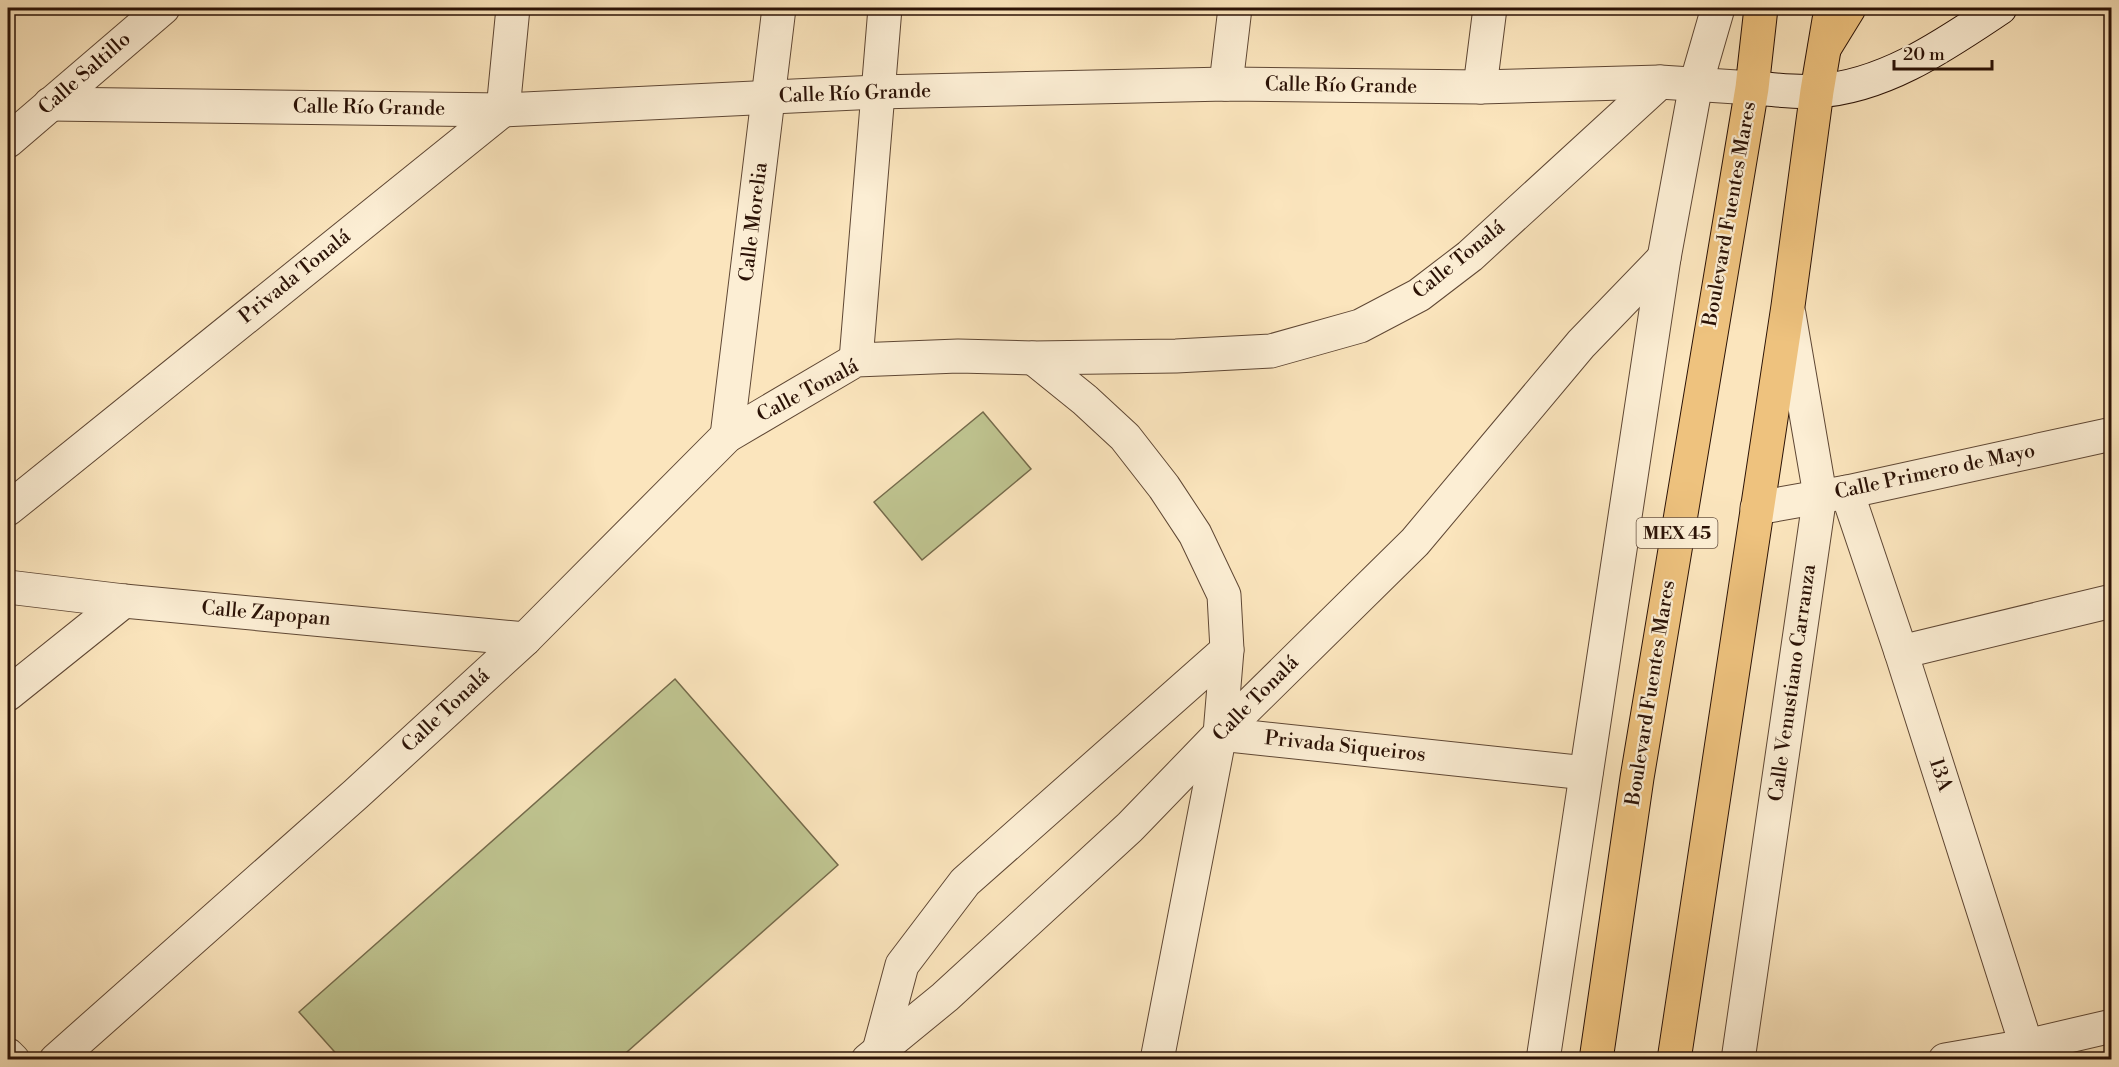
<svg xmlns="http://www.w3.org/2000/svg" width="2119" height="1067" viewBox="0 0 2119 1067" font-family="'Libre Bodoni',serif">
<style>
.green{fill:#bfc490;stroke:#756b4b;stroke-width:1.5}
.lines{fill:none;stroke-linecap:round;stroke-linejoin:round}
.minor-casing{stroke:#5f4734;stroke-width:35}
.tertiary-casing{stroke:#5f4734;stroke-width:35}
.secondary-casing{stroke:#2b1206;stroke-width:35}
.primary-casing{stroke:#2b1206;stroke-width:35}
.trunk-casing{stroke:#2b1206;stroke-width:35}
.minor{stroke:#fceed4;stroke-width:33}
.tertiary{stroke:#fceed4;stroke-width:33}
.secondary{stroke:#fceed4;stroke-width:33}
.primary{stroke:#eec27e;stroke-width:33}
.trunk{stroke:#eec27e;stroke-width:33}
.labels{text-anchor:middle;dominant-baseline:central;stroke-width:4.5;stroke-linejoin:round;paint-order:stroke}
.shield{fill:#fceed4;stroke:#6a5444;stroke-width:1.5}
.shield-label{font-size:18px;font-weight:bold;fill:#2b1206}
.street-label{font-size:20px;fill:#2b1206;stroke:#fceed4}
</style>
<rect width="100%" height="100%" fill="#fbe5bd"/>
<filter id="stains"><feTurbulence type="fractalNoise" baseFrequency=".00333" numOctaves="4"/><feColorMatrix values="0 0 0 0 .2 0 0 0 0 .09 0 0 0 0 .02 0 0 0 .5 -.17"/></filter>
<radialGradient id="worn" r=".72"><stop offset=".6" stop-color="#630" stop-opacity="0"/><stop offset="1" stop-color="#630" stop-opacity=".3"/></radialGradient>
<!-- green -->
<g class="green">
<path d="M 983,412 L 1031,469 L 922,560 L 874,502 Z"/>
<path d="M 675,679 L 838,865 L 619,1059 L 341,1059 L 299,1012 Z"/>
</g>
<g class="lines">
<!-- minor casing -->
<g class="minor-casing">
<g id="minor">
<path d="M 1226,84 L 1235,8"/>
<path d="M 1480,87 L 1490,8"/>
<path d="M 50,104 L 503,110 L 877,92 L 1226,84 L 1480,87 L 1660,82 L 1752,88"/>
<path d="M 8,141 L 163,8"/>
<path d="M 1033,358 L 1085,400 L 1125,437 L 1164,487 L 1195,534 L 1224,595 L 1227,650 L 1220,734 L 1157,1060"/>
<path d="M 856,360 L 885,8"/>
<path d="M 727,436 L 779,8"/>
<path d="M 1847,492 L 1901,652 L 2031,1060"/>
<path d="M 1757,508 L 1847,492 L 2112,434"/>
<path d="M 8,509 L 503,110 L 513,8"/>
<path d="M 8,587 L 124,601 L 525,639"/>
<path d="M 1901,652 L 2112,601"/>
<path d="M 8,694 L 124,601"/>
<path d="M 1220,734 L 1586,773"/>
<path d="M 8,1055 L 13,1060"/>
<path d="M 877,1058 L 902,965 L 965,882 L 1227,650"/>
<path d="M 56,1060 L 356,794 L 525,639 L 727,436 L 856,360 L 958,356 L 1033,358 L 1176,356 L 1271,351 L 1360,326 L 1419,295 L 1470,256 L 1660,82"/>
<path d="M 868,1060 L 945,997 L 1130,827 L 1220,734 L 1415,542 L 1581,344 L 1664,258"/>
<path d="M 1945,1060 L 2026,1046 L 2112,1026"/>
</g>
</g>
<!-- tertiary casing -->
<g class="tertiary-casing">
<g id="tertiary">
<path d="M 1543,1060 L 1664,258 L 1696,84 L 1718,8"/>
<path d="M 1738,1060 L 1820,495 L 1789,314"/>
</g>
</g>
<!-- secondary casing -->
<g class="secondary-casing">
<path id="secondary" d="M 1752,88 C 1773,89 1795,93 1817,91 C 1885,87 1946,44 2000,8"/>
</g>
<!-- primary casing -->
<g class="primary-casing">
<g id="primary">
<path d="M 1596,1060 L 1637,778 L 1752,88 L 1761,8"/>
<path d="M 1674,1060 L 1788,306 L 1817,91 L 1829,20"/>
</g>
</g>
<!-- trunk casing -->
<g class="trunk-casing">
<path id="trunk" d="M 1825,47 L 1849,8"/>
</g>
<!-- minor -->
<use href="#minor" class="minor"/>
<!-- tertiary -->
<use href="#tertiary" class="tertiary"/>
<!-- secondary -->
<use href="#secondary" class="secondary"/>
<!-- primary -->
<use href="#primary" class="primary"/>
<!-- trunk -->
<use href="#trunk" class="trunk"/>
</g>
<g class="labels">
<!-- shield labels -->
<rect class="shield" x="1636.5" y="518" width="81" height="30" rx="4.5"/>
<g class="shield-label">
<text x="1677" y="533">MEX 45</text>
</g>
<!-- street labels -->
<g class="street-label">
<text transform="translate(85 74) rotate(-41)">Calle Saltillo</text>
<text transform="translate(1341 86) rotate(1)">Calle Río Grande</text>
<text transform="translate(855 94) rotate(-2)">Calle Río Grande</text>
<text transform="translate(369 108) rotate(1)">Calle Río Grande</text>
<text transform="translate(1730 214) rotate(-80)">Boulevard Fuentes Mares</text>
<text transform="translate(754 222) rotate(-83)">Calle Morelia</text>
<text transform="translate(1459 260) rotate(-39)">Calle Tonalá</text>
<text transform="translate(295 277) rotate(-39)">Privada Tonalá</text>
<text transform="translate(808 391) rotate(-28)">Calle Tonalá</text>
<text transform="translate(1935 472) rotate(-12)">Calle Primero de Mayo</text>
<text transform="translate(266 614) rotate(5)">Calle Zapopan</text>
<text transform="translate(1793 683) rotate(-82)">Calle Venustiano Carranza</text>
<text transform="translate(1651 693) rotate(-81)">Boulevard Fuentes Mares</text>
<text transform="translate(1256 699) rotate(-45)">Calle Tonalá</text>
<text transform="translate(446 711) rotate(-43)">Calle Tonalá</text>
<text transform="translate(1345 747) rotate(6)">Privada Siqueiros</text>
<text transform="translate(1940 775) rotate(72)">13A</text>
</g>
</g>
<!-- margin -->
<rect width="2119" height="1067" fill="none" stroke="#fbe5bd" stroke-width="30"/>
<rect x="9" y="9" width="2101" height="1049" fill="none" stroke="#2b1206" stroke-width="3"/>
<rect x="15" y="15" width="2089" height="1037" fill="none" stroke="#2b1206" stroke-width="1.5"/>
<!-- scale -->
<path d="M1894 60v9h98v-9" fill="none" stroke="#2b1206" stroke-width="3"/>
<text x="1903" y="60" font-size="18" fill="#2b1206" stroke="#fceed4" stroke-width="4.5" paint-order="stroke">20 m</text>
<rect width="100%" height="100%" filter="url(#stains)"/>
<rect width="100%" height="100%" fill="url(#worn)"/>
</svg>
